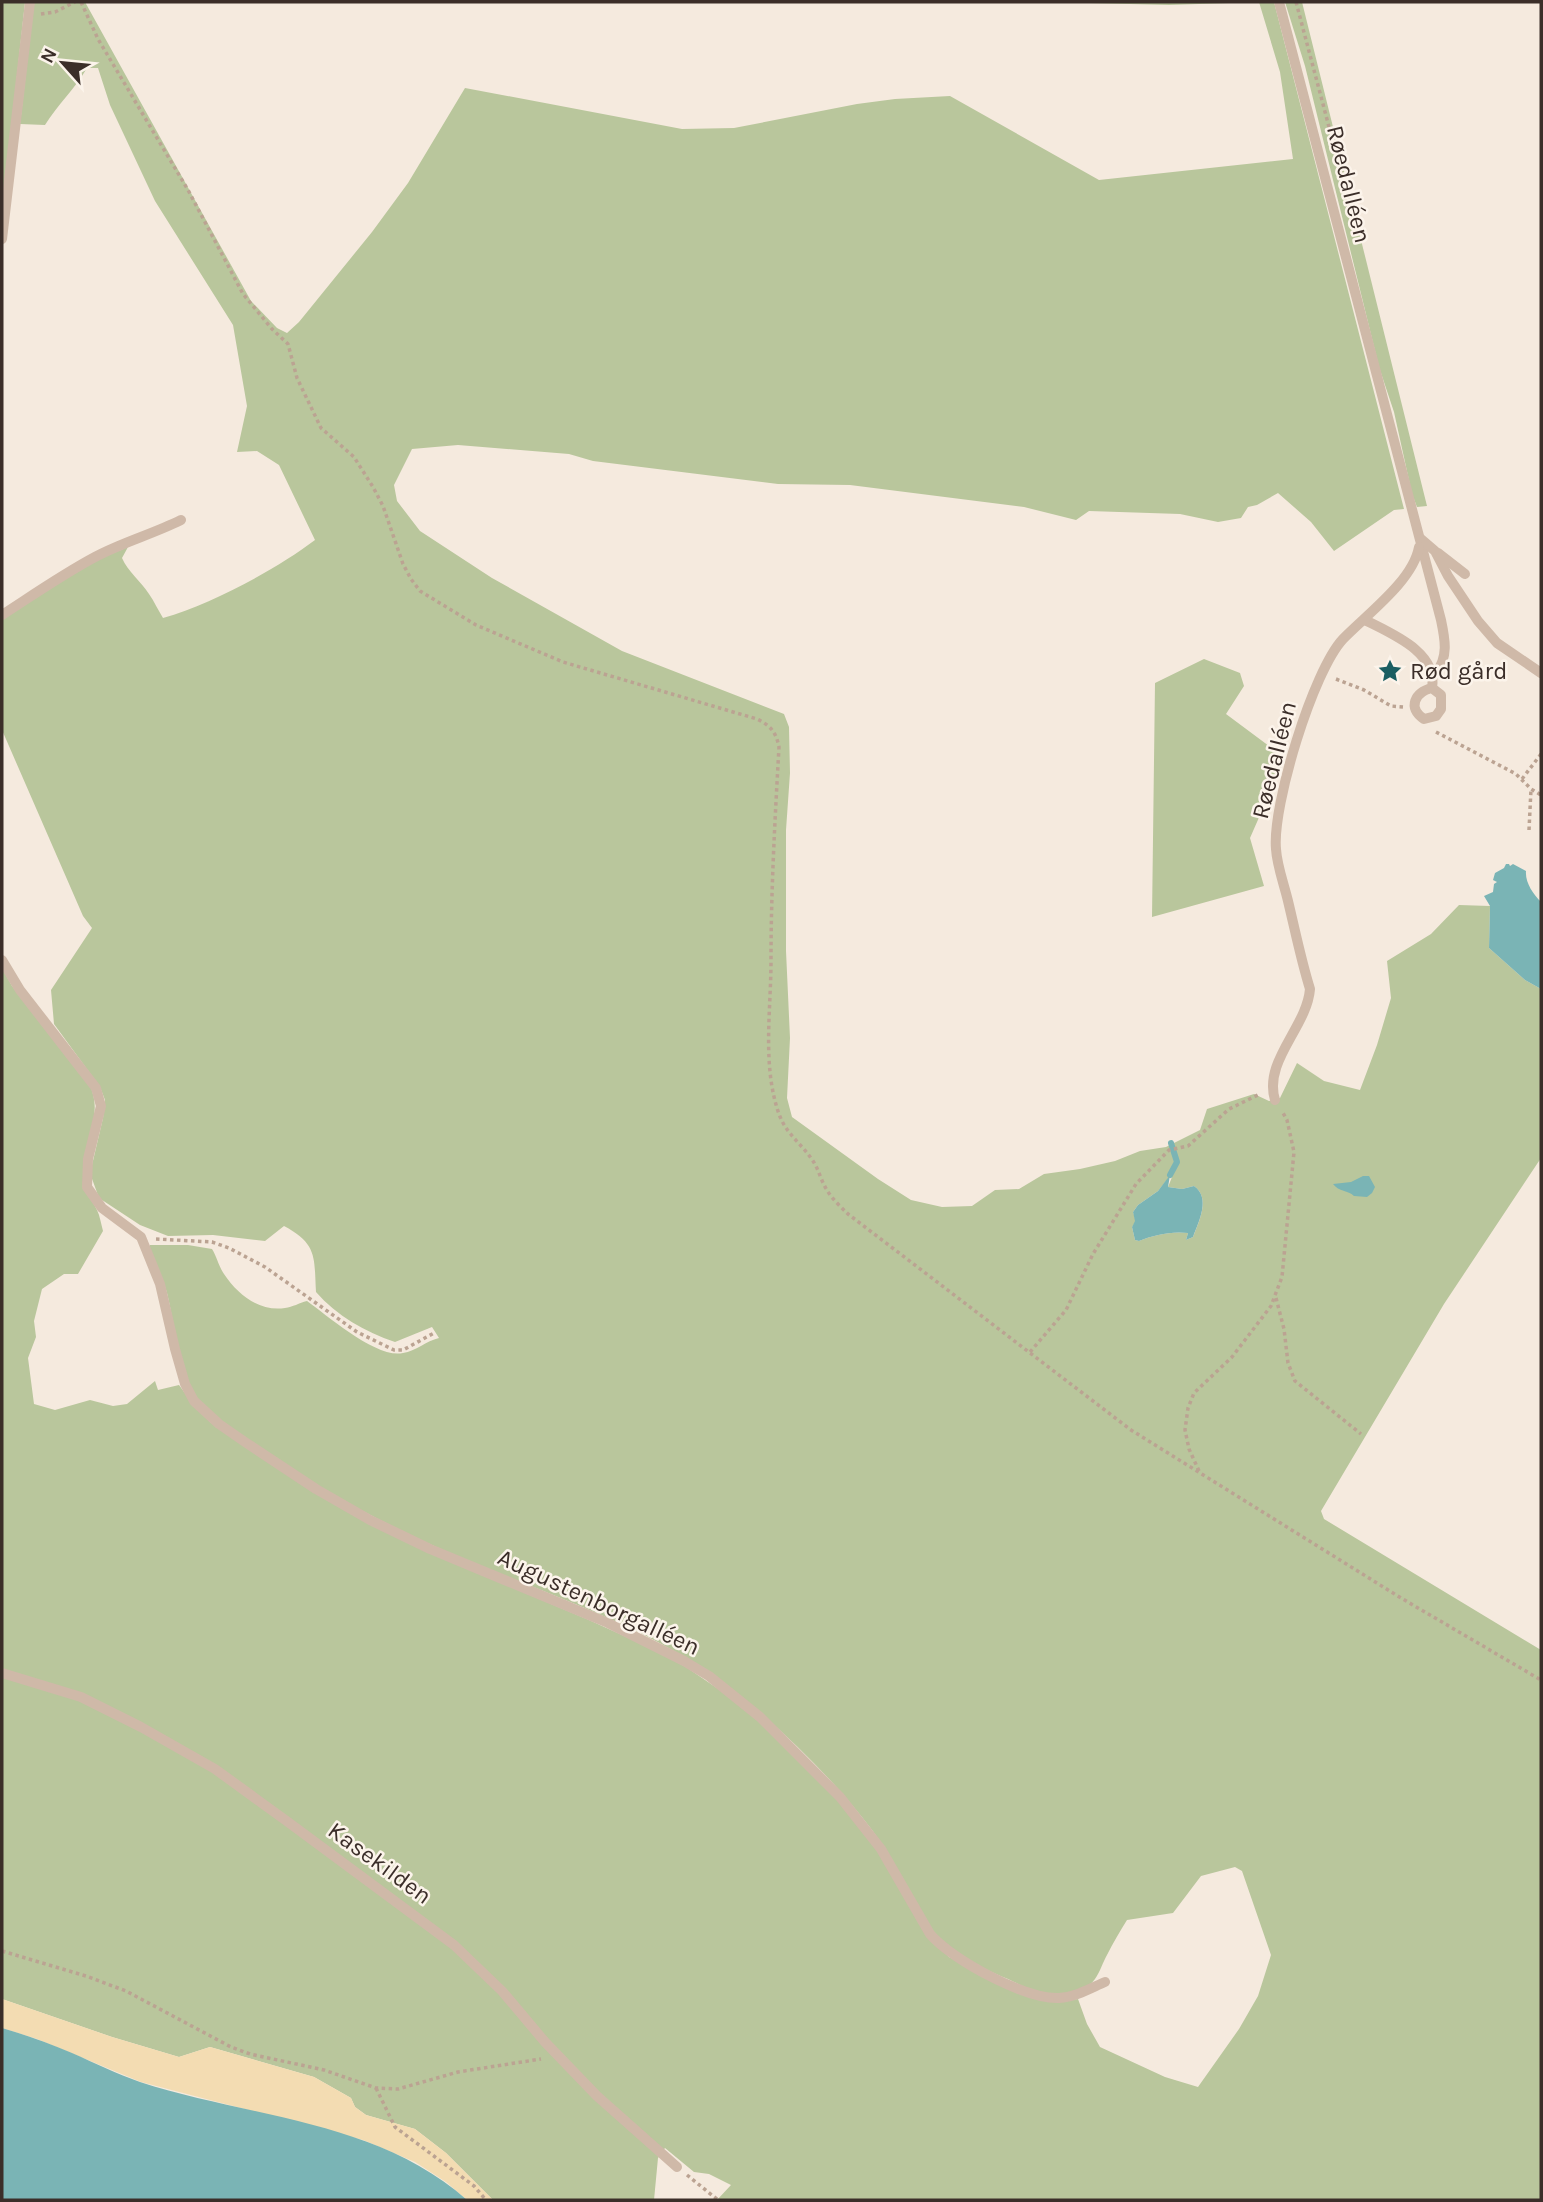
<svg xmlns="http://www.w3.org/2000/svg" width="1543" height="2202" viewBox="0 0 1543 2202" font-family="Karla,sans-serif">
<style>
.green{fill:#b9c69c;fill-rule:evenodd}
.sand{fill:#f3dcb2}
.water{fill:#7ab4b5}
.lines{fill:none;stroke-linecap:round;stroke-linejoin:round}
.stream{stroke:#7ab4b5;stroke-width:6}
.path{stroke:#bba392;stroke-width:3.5;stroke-dasharray:3.5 3.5;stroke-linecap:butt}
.lane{stroke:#cfb9a8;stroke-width:10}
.labels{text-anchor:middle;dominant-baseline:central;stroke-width:5;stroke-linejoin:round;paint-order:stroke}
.street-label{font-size:24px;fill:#3b2e29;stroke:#fcf4eb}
.poi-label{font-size:24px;fill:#3b2e29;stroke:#fcf4eb;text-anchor:start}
</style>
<rect width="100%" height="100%" fill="#f5eade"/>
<!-- green -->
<g class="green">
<path d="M 2,2 L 25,2 L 2,213 Z"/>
<path d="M 34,2 L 85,2 L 251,301 L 277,328 L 287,333 L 299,322 L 372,232 L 408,183 L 465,88 L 682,129 L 734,128 L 857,104 L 895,99 L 950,96 L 1099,180 L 1293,159 L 1280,72 L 1259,2 L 1169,5 L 1049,2 L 1274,2 L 1404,509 L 1394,510 L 1334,551 L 1311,522 L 1278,493 L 1257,505 L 1248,507 L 1241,518 L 1218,522 L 1180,514 L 1089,511 L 1076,520 L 1024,507 L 850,485 L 778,484 L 593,461 L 569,454 L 458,445 L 412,449 L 394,485 L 397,501 L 420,531 L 492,578 L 622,651 L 784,714 L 789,727 L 790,773 L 786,830 L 786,951 L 790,1038 L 787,1098 L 792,1117 L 878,1179 L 911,1200 L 942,1207 L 972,1206 L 995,1190 L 1019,1189 L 1044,1174 L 1080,1169 L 1115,1161 L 1140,1151 L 1166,1147 L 1200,1130 L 1207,1109 L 1254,1094 L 1269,1101 L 1280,1098 L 1297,1063 L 1324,1081 L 1360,1090 L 1377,1045 L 1391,998 L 1387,961 L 1431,934 L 1459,905 L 1490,906 L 1489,948 L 1525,980 L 1541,989 L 1541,1158 L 1444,1304 L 1321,1511 L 1324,1519 L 1541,1650 L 1541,2200 L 717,2200 L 731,2185 L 709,2174 L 694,2172 L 665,2148 L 658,2158 L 654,2200 L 493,2200 L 446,2153 L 415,2129 L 366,2115 L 355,2107 L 351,2098 L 314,2077 L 210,2047 L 179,2057 L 112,2037 L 2,1999 L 2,968 L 12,986 L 85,1076 C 108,1112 83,1137 84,1175 C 84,1190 91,1198 97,1210 C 100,1216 101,1224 103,1231 L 78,1274 L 64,1274 L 42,1289 L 34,1321 L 36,1337 L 28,1358 L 34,1404 L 55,1410 L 90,1400 L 113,1406 L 127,1404 L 155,1381 L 158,1390 L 179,1385 L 196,1408 L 210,1422 L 315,1493 L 390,1534 L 430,1553 L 589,1620 L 644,1645 L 686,1667 L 730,1697 L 758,1721 L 836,1797 L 872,1841 L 926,1933 L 949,1957 L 982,1975 L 1013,1989 L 1037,1999 L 1052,2002 L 1078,1999 L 1087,2024 L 1100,2047 L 1165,2077 L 1198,2087 L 1239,2029 L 1258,1996 L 1271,1955 L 1242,1871 L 1235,1867 L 1201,1876 L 1173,1913 L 1127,1920 C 1120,1931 1113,1943 1107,1955 C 1103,1962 1100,1972 1095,1979 C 1085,1994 1055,1997 1039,1992 C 1029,1989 1018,1984 1008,1979 C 971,1964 941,1947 919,1912 C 903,1885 891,1855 872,1830 C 835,1781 788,1735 740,1696 C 660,1630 558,1599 464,1559 C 400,1532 338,1500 280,1462 C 251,1443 217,1424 195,1396 C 179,1375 174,1320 167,1293 C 163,1278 156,1264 149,1249 L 150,1245 L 188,1245 L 212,1249 C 217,1257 219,1267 224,1274 C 238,1295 260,1312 285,1308 C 293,1307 299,1303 307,1301 C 328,1316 377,1359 403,1353 C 416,1351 426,1341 439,1338 L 432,1327 L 395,1342 C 365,1332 337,1316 316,1292 C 314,1258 318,1244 284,1226 L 265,1241 L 213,1235 L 168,1236 L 140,1225 L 99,1198 L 91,1176 L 92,1165 L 103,1118 L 105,1100 L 100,1087 L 54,1024 L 51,990 L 92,928 L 83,916 L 2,730 L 2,619 L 94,561 L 128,547 L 122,558 C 128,572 140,580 149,594 C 154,601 158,610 163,618 C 212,604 275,570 315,540 L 279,465 L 257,451 L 237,452 L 247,406 L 233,325 L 155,201 L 110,105 L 98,68 L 87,68 C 75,89 58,104 45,125 L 20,124 ZM 1170,1176 L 1172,1177 L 1168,1187 L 1182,1189 L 1194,1186 C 1211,1198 1199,1221 1193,1237 L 1186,1240 L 1188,1233 C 1171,1231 1154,1235 1139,1241 L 1135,1240 L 1132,1227 L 1136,1221 L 1133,1212 L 1138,1205 L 1158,1191 Z"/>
<path d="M 1285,2 L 1302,2 L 1427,506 L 1417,507 L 1412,494 L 1394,412 L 1379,367 L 1305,66 Z"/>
<path d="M 1204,659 L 1240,673 L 1244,686 L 1226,714 L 1285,758 L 1250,838 L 1264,886 L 1152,917 L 1155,683 Z"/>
</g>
<!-- sand -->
<path class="sand" d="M 2,1999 L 112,2037 L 179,2057 L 210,2047 L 314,2077 L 351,2098 L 355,2107 L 366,2115 L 415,2129 L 446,2153 L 493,2200 L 467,2200 L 446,2182 L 415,2162 L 363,2140 L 141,2082 L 37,2039 L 2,2028 Z"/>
<!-- water -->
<g class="water">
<path d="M 1506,864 L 1509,864 L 1510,866 L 1513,864 L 1526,871 C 1525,882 1533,894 1541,902 L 1541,989 L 1525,980 L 1489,948 L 1490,906 L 1484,896 L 1493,892 L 1494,884 L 1497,882 L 1493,880 L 1495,873 L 1504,868 Z"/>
<path d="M 1170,1175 L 1168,1187 L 1182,1189 L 1194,1186 C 1211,1198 1199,1221 1193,1237 L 1186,1240 L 1188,1233 C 1171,1231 1154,1235 1139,1241 L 1135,1240 L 1132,1227 L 1135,1221 L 1133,1212 L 1138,1205 L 1158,1191 Z"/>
<path d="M 1363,1176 L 1369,1176 L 1375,1187 L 1372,1193 L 1367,1197 L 1354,1196 C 1348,1190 1339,1192 1333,1184 L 1351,1182 Z"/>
<path d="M 2,2028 C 26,2035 49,2043 72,2053 C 95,2063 117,2074 140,2082 C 251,2118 377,2120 467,2200 L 2,2200 Z"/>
</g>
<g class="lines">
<!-- stream -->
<path class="stream" d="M 1170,1175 L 1177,1162 L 1171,1143"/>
<!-- path -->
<g class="path">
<path d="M 81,2 L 98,39 L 188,190 L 243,294 L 272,329 L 288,344 L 297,378 L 321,428 L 354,457 L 373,487 L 383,506 L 403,564 L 411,579 L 420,591 L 476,625 L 563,662 L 757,719 C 771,726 776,732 779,747 C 775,819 771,889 771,960 C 771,1011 762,1066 779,1114 C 786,1134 802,1144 813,1161 C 819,1170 821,1181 827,1190 C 832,1199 841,1207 848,1214 L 1131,1430 L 1401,1598 L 1541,1680"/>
<path d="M 1296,2 L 1357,233"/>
<path d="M 41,14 L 55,12 L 75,2"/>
<path d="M 1336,679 L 1364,690 L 1391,706 L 1403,707"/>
<path d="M 1436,732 L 1516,774 L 1531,789 L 1541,795"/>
<path d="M 1522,779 L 1541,754"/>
<path d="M 1529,830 L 1531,789"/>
<path d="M 156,1239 L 212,1242 L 229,1248 L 265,1267 L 357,1332 L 394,1350 L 403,1350 L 434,1333"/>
<path d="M 1276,1298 L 1284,1329 L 1288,1363 L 1295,1381 L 1361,1434"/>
<path d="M 1030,1352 L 1066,1310 L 1093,1254 L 1136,1184 L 1169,1150 L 1188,1146 L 1229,1109 L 1260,1094"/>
<path d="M 1199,1471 L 1189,1449 L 1185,1430 L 1188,1408 L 1194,1393 L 1232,1357 L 1271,1306 L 1282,1277 L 1294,1152 L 1287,1120 L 1282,1111"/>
<path d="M 2,1951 L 86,1976 L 126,1991 L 231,2047 L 250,2054 L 324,2070 L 376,2088 L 398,2089 L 458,2072 L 541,2059"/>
<path d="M 376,2088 L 395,2127 L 474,2186 L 486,2200"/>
<path d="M 687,2175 L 718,2200"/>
</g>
<!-- lane -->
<g class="lane">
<path d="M 1279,2 L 1441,620 C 1445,639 1449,658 1435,674"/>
<path d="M 2,239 L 30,2"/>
<path d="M 1421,539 L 1435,551 L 1448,576 L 1478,621 L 1497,643 L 1541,673"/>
<path d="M 1438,553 L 1465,574"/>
<path d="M 2,615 C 33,595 63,574 95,557 C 123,542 153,534 181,520"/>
<path d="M 1365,620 C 1392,634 1438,652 1432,688 C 1415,692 1407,708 1424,719 L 1436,716 L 1441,709 L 1441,695 L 1432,688"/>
<path d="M 2,960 L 20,990 L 96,1088 L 101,1106 L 88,1159 L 87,1187 L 102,1208 L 141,1237 L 160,1284 L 175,1349 L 185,1384 L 194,1401 L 219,1424 L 245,1442 L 316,1489 L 370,1520 L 430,1549 L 608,1623 L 684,1661 L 709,1676 L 760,1717 L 840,1797 L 881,1849 L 930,1934 C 952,1960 1025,1999 1059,1998 C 1076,1997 1091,1988 1105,1982"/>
<path d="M 1275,1100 C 1263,1061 1307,1027 1310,989 C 1301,960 1295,930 1288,901 C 1284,884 1277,866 1276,849 C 1272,806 1313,671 1343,639 C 1366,615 1413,581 1419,547"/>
<path d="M 2,1673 L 81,1697 L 141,1727 L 215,1769 L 288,1822 L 454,1945 L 502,1991 L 545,2042 L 597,2096 L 677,2167"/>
</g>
</g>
<!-- icons -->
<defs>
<g id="sight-bare" transform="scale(1.89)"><path d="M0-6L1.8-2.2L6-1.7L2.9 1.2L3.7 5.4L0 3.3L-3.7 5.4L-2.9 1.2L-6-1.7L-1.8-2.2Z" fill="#1a5e62" stroke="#fcf4eb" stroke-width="2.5" paint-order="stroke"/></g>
</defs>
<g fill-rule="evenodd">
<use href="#sight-bare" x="1390" y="671"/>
</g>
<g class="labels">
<!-- street labels -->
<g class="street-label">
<text transform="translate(1349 184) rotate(76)">Røedalléen</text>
<text transform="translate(1274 760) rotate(-76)">Røedalléen</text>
<text transform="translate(599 1602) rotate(25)">Augustenborgalléen</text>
<text transform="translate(380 1863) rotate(36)">Kasekilden</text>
</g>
<!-- poi labels -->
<g class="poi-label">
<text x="1410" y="671">Rød gård</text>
</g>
</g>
<!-- border -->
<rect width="1543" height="2202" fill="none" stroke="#3b2e29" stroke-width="7"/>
<!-- north arrow -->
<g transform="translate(63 63) rotate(297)" stroke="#fcf4eb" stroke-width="5" paint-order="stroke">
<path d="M0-5L12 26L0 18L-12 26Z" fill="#3b2e29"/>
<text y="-10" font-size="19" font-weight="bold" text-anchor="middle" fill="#3b2e29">N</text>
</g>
</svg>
